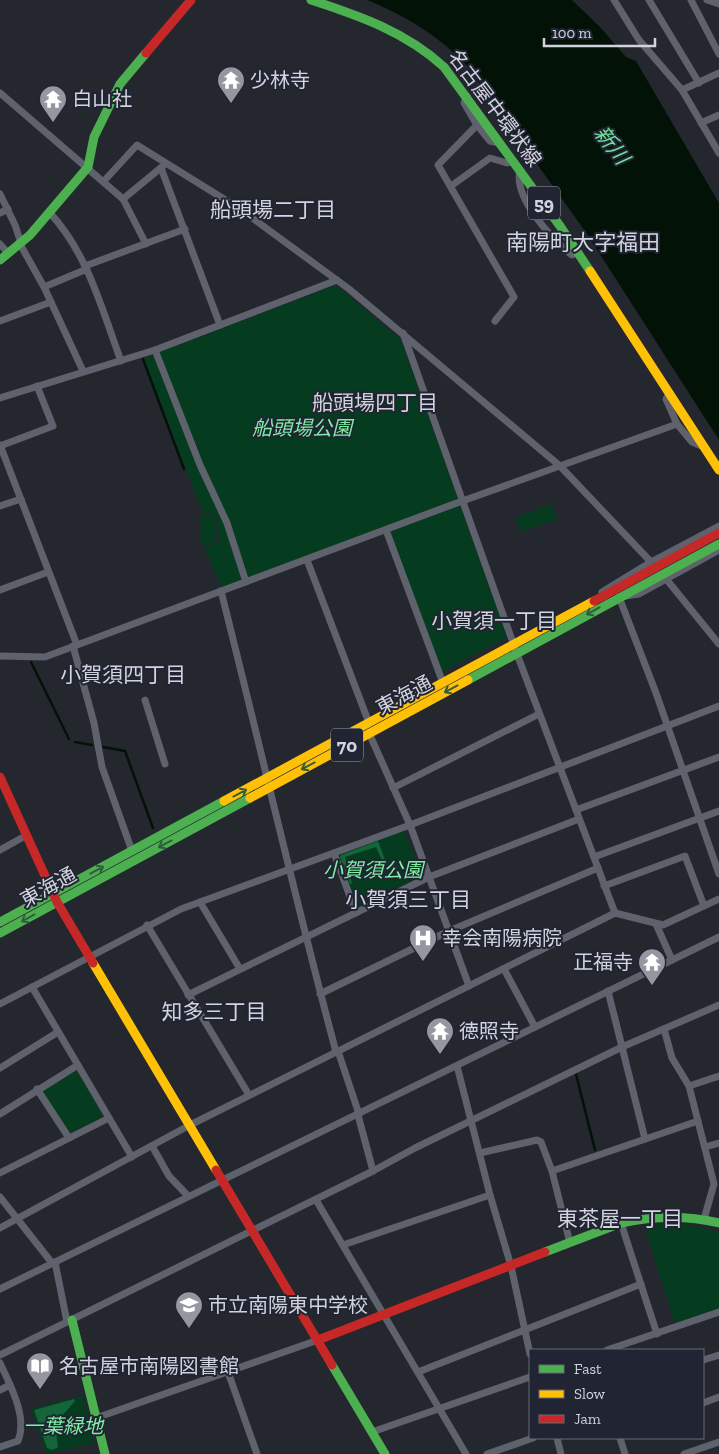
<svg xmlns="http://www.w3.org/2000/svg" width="719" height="1454" viewBox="0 0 719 1454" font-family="'Zilla Slab','Noto Sans JP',serif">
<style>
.green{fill:#053c1f}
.forest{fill:#14653a}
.water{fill:#031207}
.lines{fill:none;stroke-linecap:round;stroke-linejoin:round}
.stream{stroke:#031207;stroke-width:2.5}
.street{stroke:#5f616c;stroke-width:7}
.fast{stroke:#4caf50;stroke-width:9}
.slow{stroke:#ffc107;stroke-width:9}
.jam{stroke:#c62828;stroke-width:9}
.oneway{stroke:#325c3e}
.labels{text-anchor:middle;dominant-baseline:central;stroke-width:4;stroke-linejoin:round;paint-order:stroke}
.shield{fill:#212432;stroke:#9c9eaa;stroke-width:1}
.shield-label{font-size:19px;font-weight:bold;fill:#d1d3dd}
.poi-label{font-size:20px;fill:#d1d3dd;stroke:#212432;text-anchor:start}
.street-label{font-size:20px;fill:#d1d3dd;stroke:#212432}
.park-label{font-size:20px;font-style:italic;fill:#7feea5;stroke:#212432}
.water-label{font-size:21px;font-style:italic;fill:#72e198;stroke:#212432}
.neighbourhood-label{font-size:21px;fill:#d1d3dd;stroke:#212432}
.quarter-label{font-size:22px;fill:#d1d3dd;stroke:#212432}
</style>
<rect width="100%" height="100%" fill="#25272e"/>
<!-- green -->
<g class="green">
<path d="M 336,285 L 401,340 L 507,637 L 441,672 L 384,527 L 221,587 L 204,546 L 219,543 L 216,514 L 203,514 L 144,358 Z"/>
<path d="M 551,504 L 557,519 L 521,532 L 515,518 Z"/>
<path d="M 200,515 L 215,515 L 215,543 L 201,545 Z"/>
<path d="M 404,831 L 421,873 L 419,877 L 359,906 L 356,905 L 339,857 L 340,854 Z"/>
<path d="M 74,1071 L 78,1073 L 102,1114 L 101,1118 L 71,1132 L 68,1131 L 43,1093 L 44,1090 Z"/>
<path d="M 653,1223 L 686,1224 L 719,1232 L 719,1308 L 675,1324 L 644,1226 Z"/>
<path d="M 83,1395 L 94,1443 L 46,1454 L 31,1409 Z"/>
</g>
<!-- forest -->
<g class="forest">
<path d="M 378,841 L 385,860 L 382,860 L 376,847 L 345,857 L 352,883 L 350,884 L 340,857 L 341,855 Z"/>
<path d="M 74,1399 L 75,1401 L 55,1424 L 58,1447 L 53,1450 L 47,1448 L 34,1410 Z"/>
</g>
<!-- water -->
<path class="water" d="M 367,0 L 572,0 L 601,28 L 626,57 L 636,61 L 719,203 L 719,440 L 587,234 L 467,66 C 438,35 406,16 367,0 Z"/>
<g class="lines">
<!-- stream -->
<g class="stream">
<path d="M 143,359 L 184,469"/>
<path d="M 31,662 L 69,739"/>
<path d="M 75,742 L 92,745"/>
<path d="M 103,747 L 125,751 L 153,828"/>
<path d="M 576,1074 L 595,1150"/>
</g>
<!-- street -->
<g class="street">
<path d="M 614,0 L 639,40 L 682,90 L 719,153"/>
<path d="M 649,0 L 699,83"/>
<path d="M 691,0 L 719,54"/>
<path d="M 707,0 L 719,4"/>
<path d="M 682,90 L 719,73"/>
<path d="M 0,93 L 123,199 L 146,244"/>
<path d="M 467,96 L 464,103 L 477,125 L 438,165 L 514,297 L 495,321"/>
<path d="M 701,123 L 719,115"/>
<path d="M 477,125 L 490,141 L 499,143"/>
<path d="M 161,168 L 220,325"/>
<path d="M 520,170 C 513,198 552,239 572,255 L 577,253"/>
<path d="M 104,181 L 137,145 L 240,209 L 349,289 L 560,466 L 651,562"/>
<path d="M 451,186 L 490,158 L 507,163 L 513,161"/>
<path d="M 0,194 L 15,225 L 21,243"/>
<path d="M 123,199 L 163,166"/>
<path d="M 0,213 L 8,209"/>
<path d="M 50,213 C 88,254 102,310 121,361"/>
<path d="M 0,244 L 8,253"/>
<path d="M 20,244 L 44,287 L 83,371"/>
<path d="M 85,266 L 185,229"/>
<path d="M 44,287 L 87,269"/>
<path d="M 0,321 L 51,302"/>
<path d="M 403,333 L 517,654 L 615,913"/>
<path d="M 155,350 L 200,465 L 227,523 L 246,582"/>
<path d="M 670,393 L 666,399 L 677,424"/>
<path d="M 0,398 L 155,350 L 337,280"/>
<path d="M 0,445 L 77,645"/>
<path d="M 0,446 L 53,426 L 37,386"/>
<path d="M 0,506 L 21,499"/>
<path d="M 386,530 L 443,683"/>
<path d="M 719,550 L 639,594 L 619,597 L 656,693 L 719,874"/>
<path d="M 307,560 L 369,723"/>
<path d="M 667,580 L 719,644"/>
<path d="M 0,590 L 48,572"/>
<path d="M 221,591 C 260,745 295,899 336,1052"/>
<path d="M 602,592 L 651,562 L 719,526"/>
<path d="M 73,646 L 94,723 L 102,767 L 132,851"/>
<path d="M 0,656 L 45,657 L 454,504 L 677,424 L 692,442 L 704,447"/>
<path d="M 145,700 L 165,764"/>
<path d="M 369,733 L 410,825 L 469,986"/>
<path d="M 393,788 L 539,714"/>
<path d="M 576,810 L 719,757"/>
<path d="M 0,850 L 27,835"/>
<path d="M 334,853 L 356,913"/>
<path d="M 594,857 L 719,811"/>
<path d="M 604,886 L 685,856 L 704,906"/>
<path d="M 200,902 L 240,969"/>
<path d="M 656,924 L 672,960"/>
<path d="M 147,925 L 249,1095"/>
<path d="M 504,969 L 535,1027"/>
<path d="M 32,987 L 132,1157"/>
<path d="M 608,991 L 645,1139"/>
<path d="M 320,994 L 449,931 L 598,868"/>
<path d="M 188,995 L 429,877 L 579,819"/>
<path d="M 0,1004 L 181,909 L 410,825 L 719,706"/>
<path d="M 664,1029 L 672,1058 L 689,1086 L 714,1184 L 704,1219"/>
<path d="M 338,1051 L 359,1114"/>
<path d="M 457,1066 L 490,1195 L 511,1266 L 530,1354"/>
<path d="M 0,1068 L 58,1032"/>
<path d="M 689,1086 L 719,1076"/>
<path d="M 37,1089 L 69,1138"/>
<path d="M 0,1114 L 78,1065"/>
<path d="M 358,1115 L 373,1171"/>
<path d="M 152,1146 L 169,1176 L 188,1196"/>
<path d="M 705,1147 L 719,1143"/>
<path d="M 480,1153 L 537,1140 L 541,1142 L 552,1171 L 698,1121"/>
<path d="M 552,1171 L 570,1243"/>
<path d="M 0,1173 L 109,1118"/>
<path d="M 0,1197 L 52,1263"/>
<path d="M 316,1200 L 466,1454"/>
<path d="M 621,1223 L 657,1334"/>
<path d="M 0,1228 L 190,1125 L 615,913 L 663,925 L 719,899"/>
<path d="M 343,1245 L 490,1195"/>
<path d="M 55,1262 L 67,1322"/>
<path d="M 0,1289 L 719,937"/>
<path d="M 607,1350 L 719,1312"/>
<path d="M 0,1355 L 373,1171 L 415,1148 L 622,1047 L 719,1005"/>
<path d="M 703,1360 L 719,1355"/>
<path d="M 0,1363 C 10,1385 28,1417 18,1441 L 0,1447"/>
<path d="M 228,1372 L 257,1454"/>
<path d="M 418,1372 L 641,1284"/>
<path d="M 0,1390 L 10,1385"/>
<path d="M 703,1403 L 719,1397"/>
<path d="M 96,1418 L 318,1340"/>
<path d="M 372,1432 L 530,1377"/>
<path d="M 557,1438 L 561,1454"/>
<path d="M 620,1438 L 625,1454"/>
<path d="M 487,1454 L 533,1438"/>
<path d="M 684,1454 L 719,1442"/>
</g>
<!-- fast -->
<g class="fast">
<path d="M 311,0 C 360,16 406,32 444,67 L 560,226 L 590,271"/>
<path d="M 0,260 L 30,235 L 88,167 L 94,137 L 120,84 L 146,53"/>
<path d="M 468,680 L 719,544"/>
<path d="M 0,922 L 224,801"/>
<path d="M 0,933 L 250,798"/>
<path d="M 545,1252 L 621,1223 C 654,1216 686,1215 719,1223"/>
<path d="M 72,1320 L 105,1454"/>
<path d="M 332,1365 L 385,1454"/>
</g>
<!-- slow -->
<g class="slow">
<path d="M 590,271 L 719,470"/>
<path d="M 250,798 L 468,680"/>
<path d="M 224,801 L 594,601"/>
<path d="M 93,963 L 216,1170"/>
</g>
<!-- jam -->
<g class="jam">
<path d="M 146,53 L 191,0"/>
<path d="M 594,601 L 719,533"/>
<path d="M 0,777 L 57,902 L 93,963"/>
<path d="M 216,1170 L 332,1365"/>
<path d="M 318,1340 L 545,1252"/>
</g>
</g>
<!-- one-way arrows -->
<defs><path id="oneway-shaft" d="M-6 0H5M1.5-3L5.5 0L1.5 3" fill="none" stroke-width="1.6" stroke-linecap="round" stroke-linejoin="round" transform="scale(1.25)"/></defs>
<g class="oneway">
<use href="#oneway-shaft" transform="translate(593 611) rotate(151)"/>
<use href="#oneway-shaft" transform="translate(451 689) rotate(152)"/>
<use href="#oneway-shaft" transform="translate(308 766) rotate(152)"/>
<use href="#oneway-shaft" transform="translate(240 793) rotate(-28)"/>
<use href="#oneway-shaft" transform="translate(165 844) rotate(152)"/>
<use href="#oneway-shaft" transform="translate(97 870) rotate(-28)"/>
<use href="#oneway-shaft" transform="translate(28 918) rotate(151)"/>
</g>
<!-- icons -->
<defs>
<g id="temple-pin" transform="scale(1.4375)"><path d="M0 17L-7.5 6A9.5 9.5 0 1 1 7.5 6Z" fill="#9597a0" stroke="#212432"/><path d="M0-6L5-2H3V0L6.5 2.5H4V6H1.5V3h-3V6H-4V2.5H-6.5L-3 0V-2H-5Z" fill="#fff"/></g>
<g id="hospital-pin" transform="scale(1.4375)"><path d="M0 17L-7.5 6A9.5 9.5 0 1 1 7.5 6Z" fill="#9597a0" stroke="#212432"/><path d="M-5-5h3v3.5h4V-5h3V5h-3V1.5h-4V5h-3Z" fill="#fff"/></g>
<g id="school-pin" transform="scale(1.4375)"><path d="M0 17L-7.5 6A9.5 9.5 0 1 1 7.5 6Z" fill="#9597a0" stroke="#212432"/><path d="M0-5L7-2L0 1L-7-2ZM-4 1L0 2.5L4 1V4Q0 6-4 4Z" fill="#fff"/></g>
<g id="library-pin" transform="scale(1.4375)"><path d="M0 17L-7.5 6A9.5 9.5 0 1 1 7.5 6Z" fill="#9597a0" stroke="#212432"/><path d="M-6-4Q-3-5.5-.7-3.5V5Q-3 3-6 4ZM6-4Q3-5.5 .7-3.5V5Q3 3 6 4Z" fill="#fff"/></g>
</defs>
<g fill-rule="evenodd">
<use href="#temple-pin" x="231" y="80"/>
<use href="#temple-pin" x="53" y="99"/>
<use href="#hospital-pin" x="423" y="938"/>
<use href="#temple-pin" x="652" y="962"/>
<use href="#temple-pin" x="440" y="1031"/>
<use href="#school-pin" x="189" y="1305"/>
<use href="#library-pin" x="40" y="1366"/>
</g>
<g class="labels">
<!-- shield labels -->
<g class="shield">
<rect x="528" y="186.5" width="32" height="33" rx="4"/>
<rect x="331" y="728.5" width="32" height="33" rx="4"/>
</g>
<g class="shield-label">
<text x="544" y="203">59</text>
<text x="347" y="745">70</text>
</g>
<!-- poi labels -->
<g class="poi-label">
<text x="250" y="80">少林寺</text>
<text x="72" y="99">白山社</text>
<text x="442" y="938">幸会南陽病院</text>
<text x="633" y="962" text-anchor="end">正福寺</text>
<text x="459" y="1031">徳照寺</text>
<text x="208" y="1305">市立南陽東中学校</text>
<text x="59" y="1366">名古屋市南陽図書館</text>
</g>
<!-- street labels -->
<g class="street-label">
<text transform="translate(495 108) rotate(53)">名古屋中環状線</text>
<text transform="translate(404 695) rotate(-28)">東海通</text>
<text transform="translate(48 887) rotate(-29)">東海通</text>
</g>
<!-- park labels -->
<g class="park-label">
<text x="302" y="428">船頭場公園</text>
<text x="373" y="870">小賀須公園</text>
<text x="63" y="1426">一葉緑地</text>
</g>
<!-- water labels -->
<g class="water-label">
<text transform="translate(612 145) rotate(52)">新川</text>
</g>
<!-- neighbourhood labels -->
<g class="neighbourhood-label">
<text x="273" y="209">船頭場二丁目</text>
<text x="375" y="402">船頭場四丁目</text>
<text x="494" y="620">小賀須一丁目</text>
<text x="123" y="674">小賀須四丁目</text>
<text x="408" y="899">小賀須三丁目</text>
<text x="214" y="1011">知多三丁目</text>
<text x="620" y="1218">東茶屋一丁目</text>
</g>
<!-- quarter labels -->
<g class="quarter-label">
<text x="583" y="242">南陽町大字福田</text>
</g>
</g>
<!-- legend -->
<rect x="529" y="1349" width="175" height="90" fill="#212432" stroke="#676a76"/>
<rect x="539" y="1365" width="25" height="8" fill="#4caf50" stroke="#676a76"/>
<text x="574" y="1374" font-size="15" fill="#d1d3dd">Fast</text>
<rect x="539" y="1390" width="25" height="8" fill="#ffc107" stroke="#676a76"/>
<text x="574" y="1399" font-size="15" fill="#d1d3dd">Slow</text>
<rect x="539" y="1415" width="25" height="8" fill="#c62828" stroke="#676a76"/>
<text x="574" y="1424" font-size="15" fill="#d1d3dd">Jam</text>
<!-- scale -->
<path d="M544 38v8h111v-8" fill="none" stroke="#d1d3dd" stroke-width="2.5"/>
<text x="552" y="38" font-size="15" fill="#d1d3dd" stroke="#212432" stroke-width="4" paint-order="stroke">100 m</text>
</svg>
